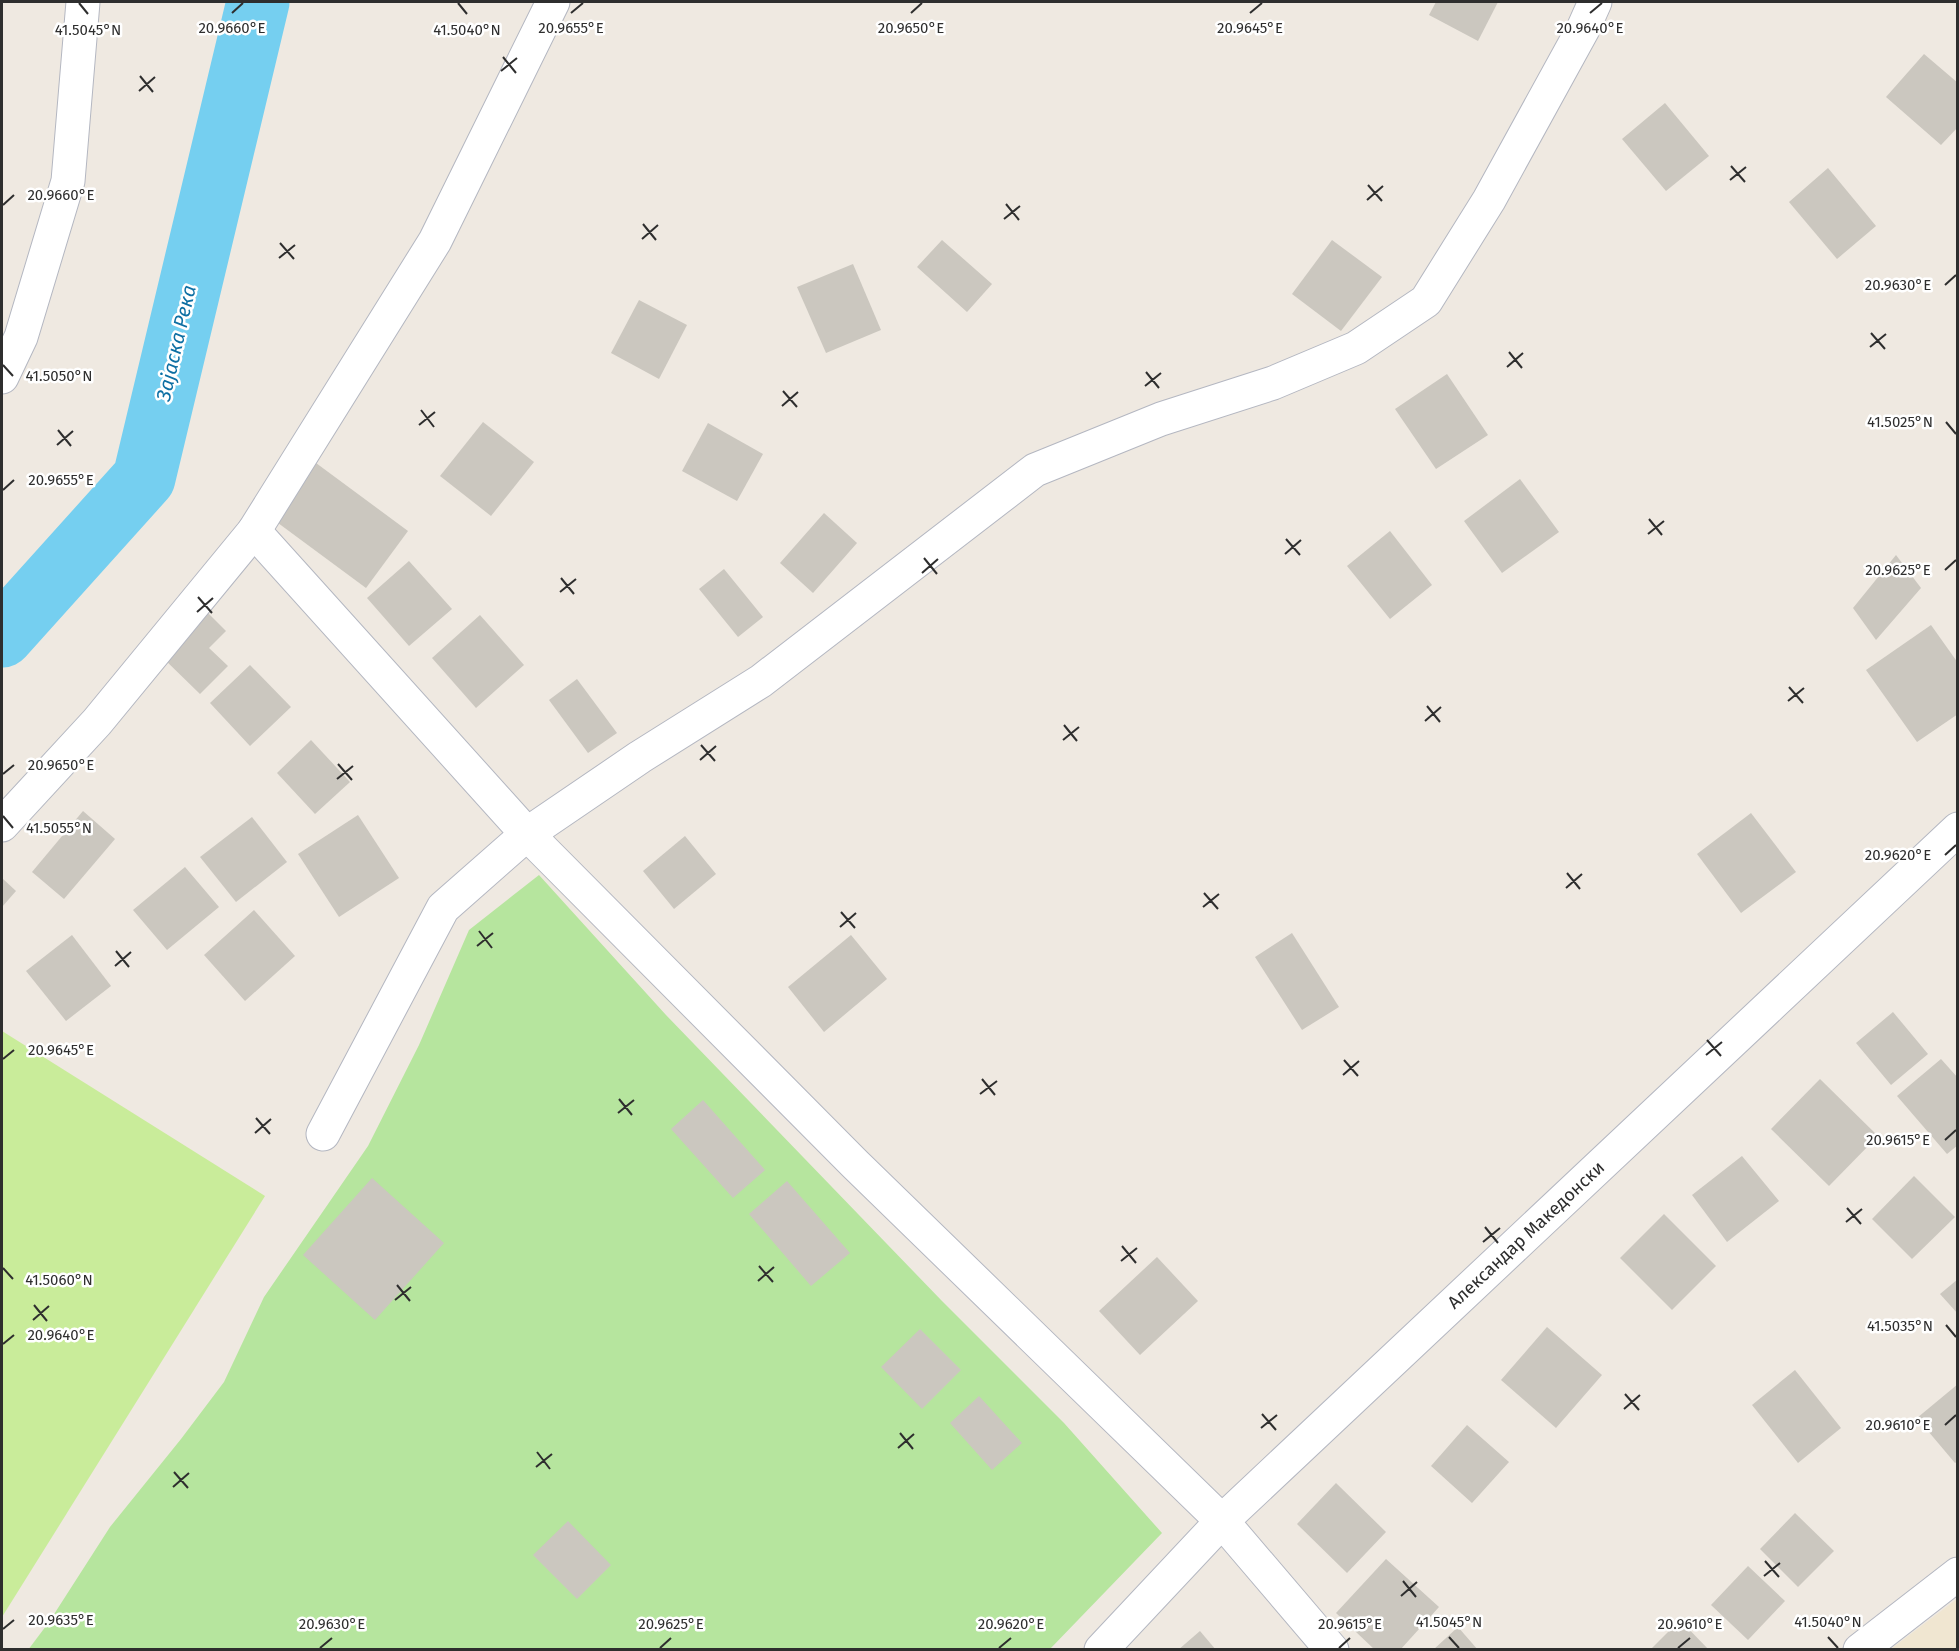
<svg xmlns="http://www.w3.org/2000/svg" width="1959" height="1651" viewBox="0 0 1959 1651" font-family="'Fira Sans',sans-serif">
<style>
.education{fill:#f0e6d1}
.green{fill:#b6e59e}
.pitch{fill:#c9ec9a}
.lines{fill:none;stroke-linecap:round;stroke-linejoin:round}
.river{stroke:#75cff0;stroke-width:63}
.building{fill:#cbc7bf}
.street-casing{stroke:#b4b7c1;stroke-width:35}
.street{stroke:#fff;stroke-width:33}
.ticks{fill:none;stroke:#2e2e2e;stroke-width:2}
.labels{text-anchor:middle;dominant-baseline:central;stroke-width:5;stroke-linejoin:round;paint-order:stroke}
.street-label{font-size:18px;fill:#2e2e2e;stroke:#fff}
.water-label{font-size:20px;font-style:italic;fill:#0d6fa3;stroke:#fff}
.ticks-label{font-size:15px;text-anchor:middle;fill:#2e2e2e;stroke:#fff;stroke-width:5;stroke-linejoin:round;paint-order:stroke}
</style>
<rect width="100%" height="100%" fill="#efe9e1"/>
<!-- education -->
<path class="education" d="M 1957,1599 L 1957,1649 L 1891,1649 Z"/>
<!-- green -->
<path class="green" d="M 539,875 L 666,1015 L 942,1301 L 1064,1423 L 1162,1533 L 1050,1649 L 28,1650 L 49,1622 L 110,1527 L 181,1439 L 224,1382 L 264,1297 L 368,1146 L 419,1045 L 469,930 Z"/>
<!-- pitch -->
<path class="pitch" d="M 2,1031 L 265,1196 L 2,1617 Z"/>
<g class="lines">
<!-- river -->
<path class="river" d="M 2,636 L 144,478 L 258,2"/>
</g>
<!-- building -->
<g class="building">
<path d="M 1436,2 L 1498,2 L 1478,41 L 1429,15 Z"/>
<path d="M 1924,54 L 1958,83 L 1958,127 L 1941,145 L 1886,97 Z"/>
<path d="M 1665,103 L 1709,156 L 1666,191 L 1622,139 Z"/>
<path d="M 1828,168 L 1876,226 L 1837,259 L 1789,202 Z"/>
<path d="M 942,240 L 992,284 L 967,312 L 917,267 Z"/>
<path d="M 1332,240 L 1382,277 L 1341,331 L 1292,294 Z"/>
<path d="M 853,264 L 881,330 L 826,353 L 797,287 Z"/>
<path d="M 639,300 L 687,325 L 659,379 L 611,353 Z"/>
<path d="M 1447,374 L 1488,435 L 1436,469 L 1395,409 Z"/>
<path d="M 483,422 L 534,462 L 491,516 L 440,476 Z"/>
<path d="M 708,423 L 763,454 L 737,501 L 682,471 Z"/>
<path d="M 316,463 L 408,531 L 366,588 L 274,520 Z"/>
<path d="M 1520,479 L 1559,532 L 1502,573 L 1464,521 Z"/>
<path d="M 824,513 L 857,543 L 813,593 L 780,563 Z"/>
<path d="M 1390,531 L 1432,585 L 1390,619 L 1347,566 Z"/>
<path d="M 1896,555 L 1921,588 L 1876,640 L 1853,608 Z"/>
<path d="M 409,561 L 452,609 L 409,646 L 367,598 Z"/>
<path d="M 724,569 L 763,617 L 738,637 L 699,589 Z"/>
<path d="M 206,611 L 226,631 L 209,648 L 228,666 L 200,694 L 161,656 Z"/>
<path d="M 480,615 L 524,665 L 476,708 L 432,658 Z"/>
<path d="M 1931,625 L 1958,663 L 1958,714 L 1917,742 L 1866,670 Z"/>
<path d="M 250,665 L 291,707 L 250,746 L 210,703 Z"/>
<path d="M 577,679 L 617,733 L 588,753 L 549,700 Z"/>
<path d="M 311,740 L 350,782 L 315,814 L 277,773 Z"/>
<path d="M 83,811 L 115,839 L 64,899 L 32,872 Z"/>
<path d="M 1751,813 L 1796,872 L 1741,913 L 1697,854 Z"/>
<path d="M 358,815 L 399,878 L 339,917 L 298,854 Z"/>
<path d="M 252,817 L 287,862 L 236,902 L 200,857 Z"/>
<path d="M 685,836 L 716,874 L 674,909 L 643,871 Z"/>
<path d="M 185,867 L 219,907 L 167,950 L 133,910 Z"/>
<path d="M 2,878 L 16,891 L 2,907 Z"/>
<path d="M 254,910 L 295,956 L 245,1001 L 204,955 Z"/>
<path d="M 1292,933 L 1339,1007 L 1302,1030 L 1255,957 Z"/>
<path d="M 72,935 L 111,986 L 66,1021 L 26,971 Z"/>
<path d="M 851,935 L 887,979 L 824,1032 L 788,987 Z"/>
<path d="M 1893,1012 L 1928,1054 L 1891,1085 L 1856,1043 Z"/>
<path d="M 1941,1059 L 1958,1078 L 1958,1145 L 1947,1154 L 1897,1096 Z"/>
<path d="M 1820,1079 L 1878,1136 L 1829,1186 L 1771,1129 Z"/>
<path d="M 703,1100 L 765,1170 L 733,1198 L 671,1129 Z"/>
<path d="M 1742,1156 L 1779,1201 L 1727,1242 L 1692,1195 Z"/>
<path d="M 1914,1176 L 1955,1217 L 1912,1259 L 1872,1219 Z"/>
<path d="M 372,1178 L 444,1243 L 375,1320 L 303,1255 Z"/>
<path d="M 787,1181 L 850,1253 L 811,1286 L 749,1214 Z"/>
<path d="M 1664,1214 L 1716,1266 L 1672,1310 L 1620,1258 Z"/>
<path d="M 1157,1257 L 1198,1301 L 1140,1355 L 1099,1311 Z"/>
<path d="M 1958,1279 L 1958,1314 L 1940,1294 Z"/>
<path d="M 1547,1327 L 1602,1375 L 1556,1428 L 1501,1380 Z"/>
<path d="M 920,1329 L 961,1370 L 922,1409 L 881,1367 Z"/>
<path d="M 1795,1370 L 1841,1428 L 1798,1463 L 1752,1405 Z"/>
<path d="M 1958,1384 L 1958,1461 L 1955,1463 L 1917,1418 Z"/>
<path d="M 979,1396 L 1022,1443 L 992,1470 L 950,1423 Z"/>
<path d="M 1467,1425 L 1509,1462 L 1472,1503 L 1431,1466 Z"/>
<path d="M 1336,1483 L 1386,1532 L 1347,1573 L 1297,1524 Z"/>
<path d="M 1795,1513 L 1834,1551 L 1798,1587 L 1760,1549 Z"/>
<path d="M 568,1521 L 611,1565 L 577,1599 L 533,1555 Z"/>
<path d="M 1386,1559 L 1439,1607 L 1400,1650 L 1375,1650 L 1336,1613 Z"/>
<path d="M 1748,1566 L 1785,1601 L 1748,1640 L 1711,1605 Z"/>
<path d="M 1680,1620 L 1709,1650 L 1650,1650 Z"/>
<path d="M 1458,1627 L 1478,1650 L 1433,1650 Z"/>
<path d="M 1200,1631 L 1216,1650 L 1178,1650 Z"/>
</g>
<g class="lines">
<!-- street casing -->
<g class="street-casing">
<g id="street">
<path d="M 2,377 L 21,337 L 68,181 L 83,2"/>
<path d="M 254,531 L 527,834 L 443,908 L 323,1134"/>
<path d="M 2,825 L 97,722 L 254,531 L 435,241 L 553,2"/>
<path d="M 1101,1650 L 1222,1521 L 1958,829"/>
<path d="M 1332,1650 L 1222,1521 L 855,1164 L 527,834 L 640,757 L 761,681 L 1035,470 L 1161,419 L 1273,383 L 1356,348 L 1426,301 L 1489,200 L 1583,29 L 1595,2"/>
<path d="M 1860,1650 L 1958,1574"/>
</g>
</g>
<!-- street -->
<use href="#street" class="street"/>
</g>
<!-- ticks -->
<path class="ticks" d="M 79,3 L 88,14M 458,3 L 467,14M 232,13 L 243,3M 571,13 L 583,3M 911,13 L 922,3M 1250,13 L 1262,3M 1590,13 L 1602,3M 503,57 L 516,73M 501,71 L 517,58M 140,76 L 153,92M 139,91 L 155,77M 1731,166 L 1745,182M 1730,180 L 1746,167M 1368,185 L 1382,201M 1367,200 L 1383,186M 1006,204 L 1019,220M 3,205 L 14,195M 1004,219 L 1020,206M 643,224 L 656,240M 642,239 L 658,225M 280,243 L 294,259M 279,258 L 295,245M 1945,285 L 1956,275M 1871,333 L 1885,349M 1870,347 L 1886,334M 1509,352 L 1522,368M 3,365 L 13,376M 1507,367 L 1523,353M 1146,372 L 1159,388M 1145,386 L 1161,373M 783,391 L 797,407M 782,406 L 798,392M 421,410 L 434,427M 1946,422 L 1956,434M 419,425 L 435,412M 58,430 L 71,446M 57,445 L 73,431M 3,490 L 14,480M 1649,519 L 1662,535M 1648,534 L 1664,521M 1286,539 L 1300,555M 1285,554 L 1301,540M 924,558 L 937,574M 1945,570 L 1956,560M 922,573 L 938,559M 561,578 L 574,594M 560,592 L 576,579M 198,597 L 212,613M 197,612 L 213,598M 1789,687 L 1803,703M 1788,701 L 1804,688M 1427,706 L 1440,722M 1425,721 L 1441,707M 1064,725 L 1077,741M 1063,740 L 1079,727M 701,745 L 715,761M 700,760 L 716,746M 338,764 L 352,780M 3,774 L 14,765M 337,779 L 353,766M 3,816 L 13,828M 1945,855 L 1956,845M 1567,873 L 1580,889M 1566,888 L 1582,874M 1204,893 L 1218,909M 1203,907 L 1219,894M 841,912 L 855,928M 840,927 L 856,913M 479,931 L 492,948M 477,946 L 493,933M 116,951 L 129,967M 115,966 L 131,952M 1707,1040 L 1721,1056M 1706,1055 L 1722,1042M 3,1059 L 14,1050M 1344,1060 L 1358,1076M 1343,1075 L 1359,1061M 982,1079 L 995,1095M 980,1094 L 997,1081M 619,1099 L 632,1115M 618,1113 L 634,1100M 256,1118 L 270,1134M 255,1133 L 271,1119M 1945,1140 L 1956,1130M 1847,1208 L 1861,1224M 1846,1222 L 1862,1209M 1485,1227 L 1498,1243M 1483,1242 L 1500,1228M 1122,1246 L 1136,1263M 1121,1261 L 1137,1248M 759,1266 L 773,1282M 3,1268 L 13,1279M 758,1281 L 774,1267M 397,1285 L 410,1301M 395,1300 L 411,1287M 34,1305 L 47,1321M 33,1320 L 49,1306M 1946,1325 L 1956,1337M 3,1344 L 14,1335M 1625,1394 L 1639,1410M 1624,1409 L 1640,1395M 1262,1414 L 1276,1430M 1945,1425 L 1956,1415M 1261,1428 L 1277,1415M 900,1433 L 913,1449M 898,1448 L 914,1434M 537,1452 L 550,1469M 536,1467 L 552,1454M 174,1472 L 188,1488M 173,1487 L 189,1473M 1765,1561 L 1779,1577M 1764,1576 L 1780,1563M 1403,1581 L 1416,1597M 1401,1596 L 1417,1582M 3,1629 L 14,1620M 1449,1637 L 1459,1648M 1828,1637 L 1838,1648M 320,1648 L 332,1638M 660,1648 L 671,1638M 999,1648 L 1011,1638M 1339,1648 L 1350,1638M 1678,1648 L 1690,1638"/>
<g class="labels">
<!-- street labels -->
<g class="street-label">
<text transform="translate(1526 1235) rotate(-43)">Александар Македонски</text>
</g>
<!-- water labels -->
<g class="water-label">
<text transform="translate(176 343) rotate(-77)">Зајаска Река</text>
</g>
</g>
<g class="ticks-label">
<text x="232" y="33">20.9660°E</text>
<text x="571" y="33">20.9655°E</text>
<text x="911" y="33">20.9650°E</text>
<text x="1250" y="33">20.9645°E</text>
<text x="1590" y="33">20.9640°E</text>
<text x="88" y="35">41.5045°N</text>
<text x="467" y="35">41.5040°N</text>
<text x="61" y="200">20.9660°E</text>
<text x="1898" y="290">20.9630°E</text>
<text x="59" y="381">41.5050°N</text>
<text x="1900" y="427">41.5025°N</text>
<text x="61" y="485">20.9655°E</text>
<text x="1898" y="575">20.9625°E</text>
<text x="61" y="770">20.9650°E</text>
<text x="59" y="833">41.5055°N</text>
<text x="1898" y="860">20.9620°E</text>
<text x="61" y="1055">20.9645°E</text>
<text x="1898" y="1145">20.9615°E</text>
<text x="59" y="1285">41.5060°N</text>
<text x="1900" y="1331">41.5035°N</text>
<text x="61" y="1340">20.9640°E</text>
<text x="1898" y="1430">20.9610°E</text>
<text x="61" y="1625">20.9635°E</text>
<text x="1449" y="1627">41.5045°N</text>
<text x="1828" y="1627">41.5040°N</text>
<text x="332" y="1629">20.9630°E</text>
<text x="671" y="1629">20.9625°E</text>
<text x="1011" y="1629">20.9620°E</text>
<text x="1350" y="1629">20.9615°E</text>
<text x="1690" y="1629">20.9610°E</text>
</g>
<!-- border -->
<rect width="1959" height="1651" fill="none" stroke="#2e2e2e" stroke-width="6"/>
</svg>
